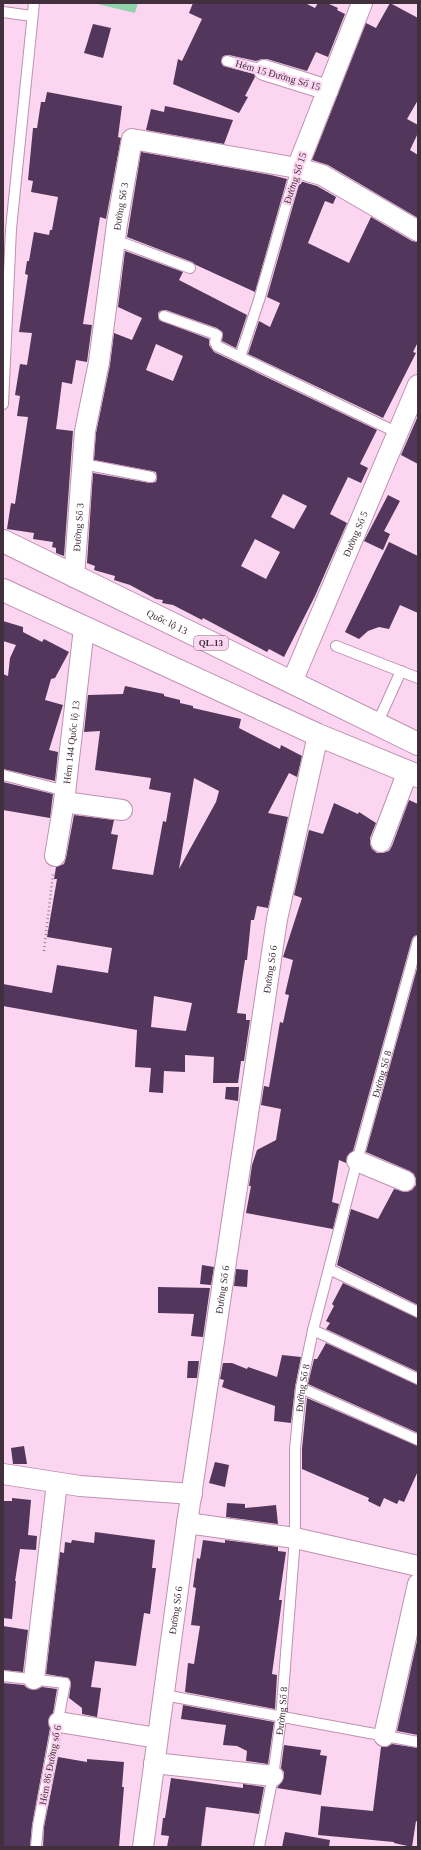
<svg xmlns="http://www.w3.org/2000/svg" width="421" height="1850" viewBox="0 0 421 1850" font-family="'Times New Roman',serif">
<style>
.green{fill:#90d3ab}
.building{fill:#52365b;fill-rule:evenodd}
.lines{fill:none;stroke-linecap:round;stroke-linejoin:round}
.lane-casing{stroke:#be91b1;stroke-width:12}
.street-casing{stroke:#be91b1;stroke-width:22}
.highway-casing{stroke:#be91b1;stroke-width:24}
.path{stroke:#987b8f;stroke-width:2.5;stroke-dasharray:1 3;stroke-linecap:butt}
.lane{stroke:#fff;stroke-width:10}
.street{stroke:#fff;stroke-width:20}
.highway{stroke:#fff;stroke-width:22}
.labels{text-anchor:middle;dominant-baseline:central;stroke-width:4;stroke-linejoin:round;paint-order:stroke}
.shield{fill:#fcd5f0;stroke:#7a6173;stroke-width:1}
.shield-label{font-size:9px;font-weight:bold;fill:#422f3d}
.street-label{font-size:10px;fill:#422f3d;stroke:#fcd5f0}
</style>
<rect width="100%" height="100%" fill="#fcd5f0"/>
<!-- green -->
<path class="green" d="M 93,3 L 138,3 L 135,13 Z"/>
<!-- building -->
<g class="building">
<path d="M 193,3 L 305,3 L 315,8 L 318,3 L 327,3 L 338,8 L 337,10 L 345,14 L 328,57 L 316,52 L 307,71 L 267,59 L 262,59 L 256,61 L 229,55 L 223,56 L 221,62 L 223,66 L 254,74 L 255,77 L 245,96 L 248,97 L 239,113 L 173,84 L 178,59 L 182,61 L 202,19 L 189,13 Z"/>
<path d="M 390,3 L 418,18 L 418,100 L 407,119 L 418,125 L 418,133 L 410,150 L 418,155 L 418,218 L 328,165 L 312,160 L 366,23 L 376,28 Z"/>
<path d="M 93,24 L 111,28 L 103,58 L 84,53 Z"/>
<path d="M 47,92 L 122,106 L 118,137 L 121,138 L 106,219 L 100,217 L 83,324 L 92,325 L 87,362 L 76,360 L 72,384 L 62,382 L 58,414 L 56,429 L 73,431 L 64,556 L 56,553 L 56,548 L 52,547 L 53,542 L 33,539 L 34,533 L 7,529 L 11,503 L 15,504 L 28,417 L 17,416 L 20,396 L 15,395 L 20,364 L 27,365 L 32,333 L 19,332 L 28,275 L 25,274 L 27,261 L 29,261 L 34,232 L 49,235 L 50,230 L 52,230 L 58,197 L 31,192 L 33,181 L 28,180 L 33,128 L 37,128 L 41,102 L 45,102 Z"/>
<path d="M 165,106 L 233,120 L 224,144 L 146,130 L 151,109 L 164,112 Z"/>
<path d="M 141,152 L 271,175 L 287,179 L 255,292 L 196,265 L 192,262 L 127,237 Z"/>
<path d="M 300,181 L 317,186 L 336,197 L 333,204 L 325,201 L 308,243 L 349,263 L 371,217 L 412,241 L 418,242 L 418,342 L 413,352 L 416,353 L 383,418 L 248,354 L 259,321 L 270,327 L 280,303 L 267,297 Z"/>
<path d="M 125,251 L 183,272 L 179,280 L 247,315 L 236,348 L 222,341 L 223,333 L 217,328 L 166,310 L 160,311 L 158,313 L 159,320 L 209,339 L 209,345 L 214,352 L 377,430 L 360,464 L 368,468 L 361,483 L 348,477 L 330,514 L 347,523 L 315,596 L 284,657 L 269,649 L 267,652 L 203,618 L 202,620 L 173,605 L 162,603 L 163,600 L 156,599 L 130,585 L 114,580 L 115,576 L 94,570 L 95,566 L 87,563 L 93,473 L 150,483 L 156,482 L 157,478 L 156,472 L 152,471 L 94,460 L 96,433 L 110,365 L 114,333 L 132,340 L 142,318 L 118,307 ZM 156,344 L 183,356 L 173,381 L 146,370 ZM 283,494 L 307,506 L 294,529 L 271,517 ZM 255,539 L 280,552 L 266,579 L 241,566 Z"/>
<path d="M 418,416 L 418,464 L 401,455 Z"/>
<path d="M 388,495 L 400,501 L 384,531 L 390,534 L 383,550 L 364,541 Z"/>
<path d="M 389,542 L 418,556 L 418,613 L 400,605 L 389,629 L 379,627 L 368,631 L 359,639 L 345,632 Z"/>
<path d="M 3,621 L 23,627 L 23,632 L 42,642 L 44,639 L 69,652 L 55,678 L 51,679 L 45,700 L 63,705 L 49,750 L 58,752 L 55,781 L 3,769 L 3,674 L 8,676 L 10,658 L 16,645 L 3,641 Z"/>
<path d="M 125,686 L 164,694 L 164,696 L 180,700 L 180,703 L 193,706 L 193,708 L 241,719 L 239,728 L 280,749 L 281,745 L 302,756 L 297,777 L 289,773 L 268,813 L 288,817 L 268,908 L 257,906 L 254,920 L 251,920 L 247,960 L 245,960 L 237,1013 L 246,1014 L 246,1020 L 250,1020 L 244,1061 L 241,1061 L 238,1083 L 213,1083 L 214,1057 L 185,1055 L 185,1072 L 164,1071 L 163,1093 L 149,1092 L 151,1068 L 135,1067 L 137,1030 L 3,1006 L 3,984 L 52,993 L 57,965 L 108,973 L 112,948 L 47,937 L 57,879 L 54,879 L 56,867 L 64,864 L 66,858 L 74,815 L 114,820 L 111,834 L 118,835 L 112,869 L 153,875 L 163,821 L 166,822 L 171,793 L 149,789 L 151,778 L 95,770 L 100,731 L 84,732 L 88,695 L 123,694 ZM 194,778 L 219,791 L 216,802 L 179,869 ZM 154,996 L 192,1003 L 186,1031 L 151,1027 Z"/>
<path d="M 3,782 L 53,794 L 50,818 L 3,810 Z"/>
<path d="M 409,800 L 418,804 L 418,935 L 414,936 L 412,939 L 353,1151 L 347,1156 L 346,1163 L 339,1160 L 332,1202 L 339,1204 L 333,1229 L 246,1213 L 251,1186 L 249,1186 L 252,1165 L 257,1150 L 276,1140 L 281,1109 L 261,1105 L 264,1086 L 269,1087 L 280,1022 L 283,1023 L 289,995 L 285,994 L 293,960 L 283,957 L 302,898 L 294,895 L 309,830 L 323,834 L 334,803 L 358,814 L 359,812 L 376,823 L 370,838 L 370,844 L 372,849 L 377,853 L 383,853 L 389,851 L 392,846 Z"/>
<path d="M 418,965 L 418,1305 L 337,1265 L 351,1209 L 378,1219 L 394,1189 L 407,1192 L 412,1190 L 416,1185 L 416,1179 L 414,1174 L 410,1171 L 366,1152 Z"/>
<path d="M 226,1087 L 239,1087 L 238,1101 L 225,1099 Z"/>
<path d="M 202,1265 L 214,1267 L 211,1285 L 200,1284 Z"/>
<path d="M 236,1269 L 248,1270 L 247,1287 L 234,1286 Z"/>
<path d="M 343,1283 L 418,1318 L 418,1372 L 326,1329 L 330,1323 L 326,1321 L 334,1306 L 332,1304 Z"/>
<path d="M 158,1287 L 210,1288 L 203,1337 L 191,1336 L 194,1314 L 158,1313 Z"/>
<path d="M 326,1343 L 418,1385 L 418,1433 L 308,1384 L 314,1359 L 317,1359 Z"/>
<path d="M 282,1355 L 301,1357 L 295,1387 L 291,1423 L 274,1421 L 275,1406 L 222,1387 L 224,1380 L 220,1379 L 223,1363 L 232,1363 L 247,1369 L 248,1367 L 277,1377 Z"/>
<path d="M 188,1361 L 199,1361 L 197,1378 L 187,1378 Z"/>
<path d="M 307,1398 L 418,1446 L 418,1471 L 404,1502 L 399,1500 L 397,1504 L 384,1498 L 380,1507 L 368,1501 L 369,1498 L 302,1469 L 302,1449 Z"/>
<path d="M 24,1446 L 27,1464 L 13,1464 L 11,1448 Z"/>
<path d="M 215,1462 L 229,1465 L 225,1487 L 209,1483 Z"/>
<path d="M 12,1498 L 31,1500 L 28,1535 L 37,1536 L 36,1550 L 20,1549 L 15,1581 L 16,1581 L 12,1619 L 3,1618 L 3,1501 L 12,1501 Z"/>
<path d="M 227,1503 L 245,1504 L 245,1508 L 276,1505 L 278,1524 L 226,1517 Z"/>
<path d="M 95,1532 L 155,1540 L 152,1568 L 156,1568 L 150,1614 L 144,1613 L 136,1666 L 95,1661 L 91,1687 L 101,1688 L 97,1717 L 82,1714 L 82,1708 L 69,1698 L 71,1684 L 69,1678 L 46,1674 L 60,1552 L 64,1553 L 65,1542 L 71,1543 L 72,1540 L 94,1543 Z"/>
<path d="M 203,1540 L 225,1543 L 225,1540 L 278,1547 L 278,1551 L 286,1552 L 279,1600 L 282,1600 L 272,1674 L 277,1675 L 275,1709 L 185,1692 L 188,1663 L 194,1664 L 200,1626 L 191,1625 L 196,1588 L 193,1587 L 197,1558 L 200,1559 Z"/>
<path d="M 3,1626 L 28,1630 L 23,1672 L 3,1670 Z"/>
<path d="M 417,1641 L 418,1641 L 418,1735 L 397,1731 Z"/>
<path d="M 3,1683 L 24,1685 L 27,1688 L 33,1690 L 42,1687 L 57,1689 L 53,1713 L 48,1720 L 50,1728 L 32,1825 L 30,1847 L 3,1847 Z"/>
<path d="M 183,1705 L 274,1722 L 268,1764 L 246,1761 L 247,1751 L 237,1746 L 223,1745 L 226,1725 L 181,1719 Z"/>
<path d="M 392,1744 L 418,1748 L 418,1822 L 416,1821 L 412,1847 L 394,1843 L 394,1842 L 318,1835 L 321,1806 L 373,1811 L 381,1747 L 387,1747 Z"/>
<path d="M 284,1745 L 321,1750 L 320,1755 L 327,1756 L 321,1795 L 277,1788 L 284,1778 L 284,1772 L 281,1768 Z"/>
<path d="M 58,1757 L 87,1762 L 87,1759 L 124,1762 L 122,1787 L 124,1787 L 119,1847 L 43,1847 L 44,1827 Z"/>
<path d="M 171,1778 L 243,1788 L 243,1784 L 264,1787 L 259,1814 L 206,1807 L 201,1847 L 167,1847 L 169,1836 L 161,1835 L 163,1818 L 165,1818 Z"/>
<path d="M 285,1832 L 330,1840 L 329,1847 L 282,1847 Z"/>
</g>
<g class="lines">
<!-- lane casing -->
<g class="lane-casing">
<g id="lane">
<path d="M 3,12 L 32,16"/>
<path d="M 227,61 L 264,70"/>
<path d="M 115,240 L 190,268"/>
<path d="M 164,316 L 215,334 L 217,335 L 215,342 L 217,346 L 398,433"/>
<path d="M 240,357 L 259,300 L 297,168"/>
<path d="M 3,404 L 11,229 L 34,3"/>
<path d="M 83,464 L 151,477"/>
<path d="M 336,646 L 418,678"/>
<path d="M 377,724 L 401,671"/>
<path d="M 3,775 L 66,791"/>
<path d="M 329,1269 L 418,1312"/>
<path d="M 313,1330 L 418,1379"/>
<path d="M 301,1388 L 418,1440"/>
<path d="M 3,1676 L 65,1683 L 38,1826 L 36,1847"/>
<path d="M 164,1695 L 418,1742"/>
<path id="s1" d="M 259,1847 L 273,1776 L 281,1718 L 295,1538 L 295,1449 L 301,1388 L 313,1330 L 357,1161 L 418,941"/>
</g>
</g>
<!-- street casing -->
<g class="street-casing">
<g id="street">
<path d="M 264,70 L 328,90"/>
<path d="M 297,168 L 362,3"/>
<path id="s2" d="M 74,577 L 85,431 L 99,362 L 117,224 L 132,139 L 297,168 L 322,175 L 418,231"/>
<path id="s3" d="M 292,682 L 418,385"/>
<path d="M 64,802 L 122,810"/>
<path d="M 381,842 L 408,771"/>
<path id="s4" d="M 55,856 L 64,802 L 84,628"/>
<path d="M 357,1161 L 405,1181"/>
<path d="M 3,1474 L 80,1486 L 192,1494"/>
<path d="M 187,1523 L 295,1538 L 418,1566"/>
<path d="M 34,1679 L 57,1483"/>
<path d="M 59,1722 L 157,1738"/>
<path d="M 384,1736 L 418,1584"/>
<path d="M 154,1763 L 273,1776"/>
<path id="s5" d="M 143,1847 L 187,1523 L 277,919 L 318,735"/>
</g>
</g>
<!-- highway casing -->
<g class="highway-casing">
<g id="highway">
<path id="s6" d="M 3,541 L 418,744"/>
<path d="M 3,590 L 318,735 L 418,776"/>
</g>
</g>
<!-- path -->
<path class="path" d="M 44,951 L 53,874"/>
<!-- lane -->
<use href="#lane" class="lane"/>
<!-- street -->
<use href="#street" class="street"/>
<!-- highway -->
<use href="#highway" class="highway"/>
</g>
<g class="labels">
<!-- shield labels -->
<rect class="shield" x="194" y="636" width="34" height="14" rx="3"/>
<g class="shield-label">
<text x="211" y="643">QL.13</text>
</g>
<!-- street labels -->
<g class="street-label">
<text transform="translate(278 75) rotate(16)">Hẻm 15 Đường Số 15</text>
<text transform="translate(295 178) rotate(-72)">Đường Số 15</text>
<text stroke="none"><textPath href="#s2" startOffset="374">Đường Số 3</textPath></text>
<text stroke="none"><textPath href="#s2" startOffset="50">Đường Số 3</textPath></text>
<text stroke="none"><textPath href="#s3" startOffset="161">Đường Số 5</textPath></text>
<text stroke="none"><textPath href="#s6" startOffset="183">Quốc lộ 13</textPath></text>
<text stroke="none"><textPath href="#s4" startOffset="115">Hẻm 144 Quốc lộ 13</textPath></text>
<text stroke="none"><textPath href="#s5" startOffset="887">Đường Số 6</textPath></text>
<text stroke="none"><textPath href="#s1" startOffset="786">Đường Số 8</textPath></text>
<text stroke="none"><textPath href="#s5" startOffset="563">Đường Số 6</textPath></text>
<text stroke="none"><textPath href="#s1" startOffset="462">Đường Số 8</textPath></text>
<text stroke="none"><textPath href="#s5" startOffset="239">Đường Số 6</textPath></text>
<text stroke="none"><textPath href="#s1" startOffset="138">Đường Số 8</textPath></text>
<text transform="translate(50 1765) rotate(-79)">Hẻm 86 Đường số 6</text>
</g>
</g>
<!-- border -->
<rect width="421" height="1850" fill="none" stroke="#422f3d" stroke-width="8"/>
</svg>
